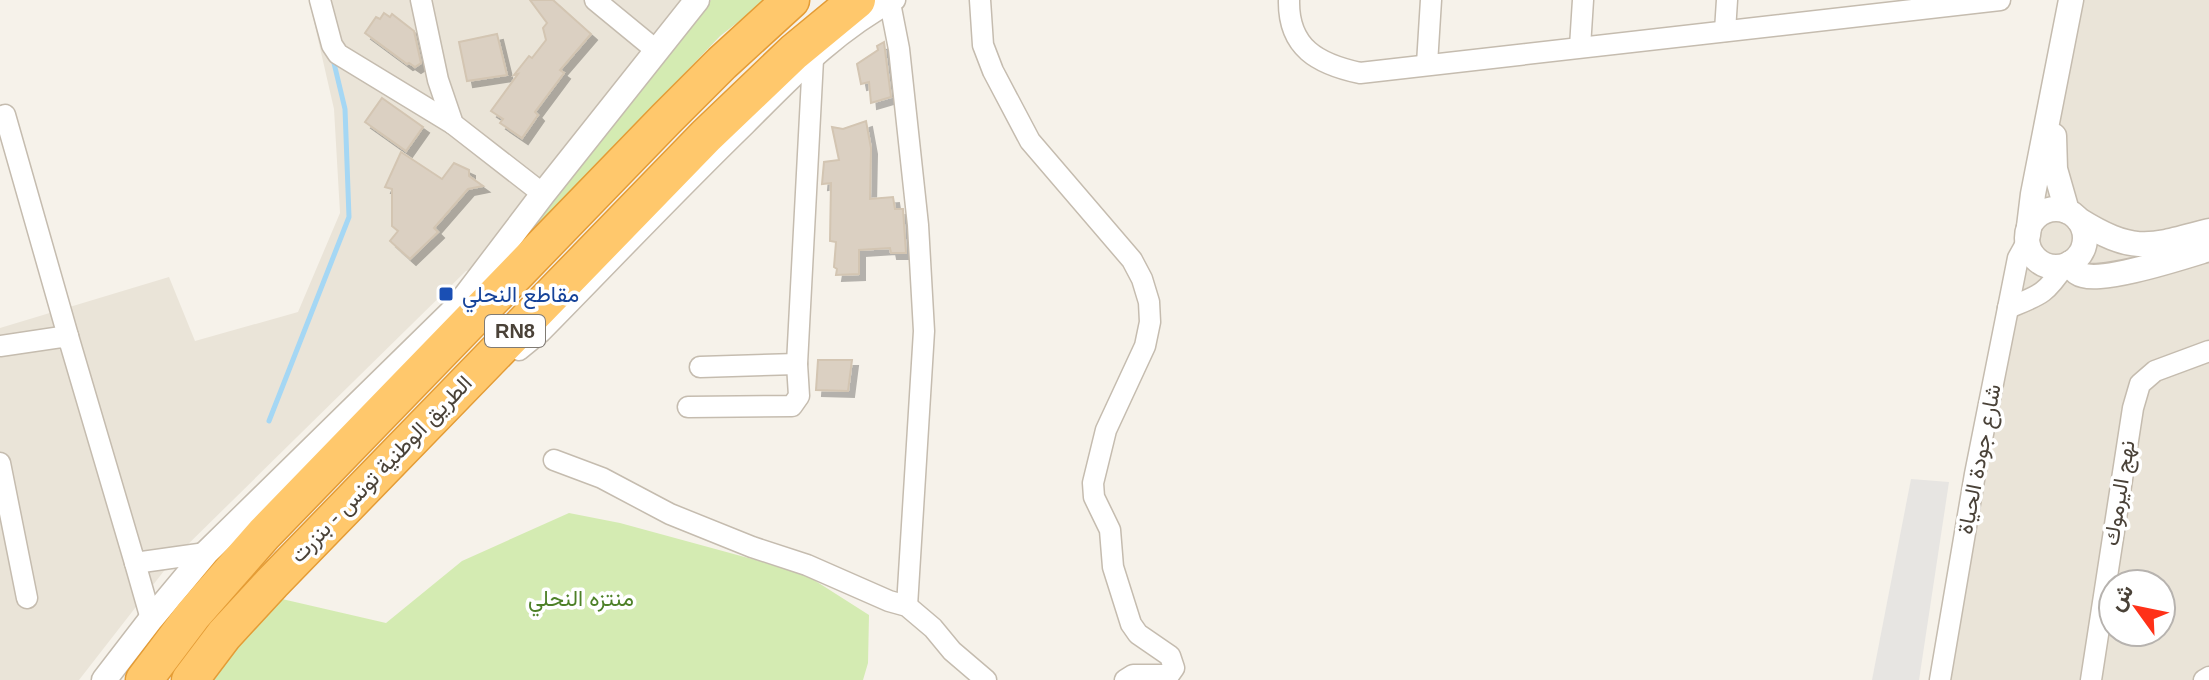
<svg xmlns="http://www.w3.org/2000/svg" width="2209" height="680" viewBox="0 0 2209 680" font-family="Arial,Vazirmatn,sans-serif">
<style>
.residential{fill:#eae4d8;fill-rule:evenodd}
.green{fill:#d4ebb2}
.parking{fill:#e7e5e2}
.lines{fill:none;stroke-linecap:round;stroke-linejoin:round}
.stream{stroke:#a5d7f4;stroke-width:5}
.building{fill:#dbd0c2;stroke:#d3c5b2;stroke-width:2;filter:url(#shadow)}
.minor-casing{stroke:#c5bcaf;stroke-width:23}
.tertiary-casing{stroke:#c5bcaf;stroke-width:27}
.motorway-casing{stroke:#e49c36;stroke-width:39}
.minor{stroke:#fff;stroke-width:20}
.tertiary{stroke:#fff;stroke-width:24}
.motorway{stroke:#ffc86c;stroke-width:36}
.transit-dot{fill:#1a4fb4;stroke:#fff;stroke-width:3}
.labels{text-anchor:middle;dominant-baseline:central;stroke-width:7;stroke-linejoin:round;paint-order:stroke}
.shield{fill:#fff;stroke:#807b74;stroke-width:2}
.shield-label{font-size:20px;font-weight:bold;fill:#4a4238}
.transit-label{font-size:22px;fill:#164399;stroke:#fff;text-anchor:start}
.street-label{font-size:22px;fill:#4a4238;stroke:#fff}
.park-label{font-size:22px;fill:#4d8027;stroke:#fff}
</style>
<defs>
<filter id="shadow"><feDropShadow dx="6" dy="6" stdDeviation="0" flood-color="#0004"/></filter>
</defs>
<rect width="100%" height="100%" fill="#f6f2ea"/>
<!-- residential -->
<g class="residential">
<path d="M 309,0 L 766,0 L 720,36 L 500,267 L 466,271 L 174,558 L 79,680 L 0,680 L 0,328 L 169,277 L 195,341 L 298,312 L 340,213 L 334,109 Z"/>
<path d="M 2064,0 L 2209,0 L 2209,680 L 1950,680 ZM 2113,584 L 2161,584 L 2161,632 L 2113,632 Z"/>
</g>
<!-- green -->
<g class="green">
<path d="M 711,0 L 766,0 L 720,36 L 500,267 Z"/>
<path d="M 569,513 L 620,523 L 803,573 L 869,615 L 868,663 L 863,680 L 200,680 L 269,596 L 386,623 L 462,561 Z"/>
</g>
<!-- parking -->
<path class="parking" d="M 1911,479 L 1949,482 L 1919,680 L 1872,680 Z"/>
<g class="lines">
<!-- stream -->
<path class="stream" d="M 269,421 L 349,217 L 345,109 L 333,59"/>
</g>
<!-- building -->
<g class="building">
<path d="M 530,0 L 553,0 L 591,34 L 560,70 L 564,73 L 535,112 L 538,115 L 522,138 L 500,123 L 503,119 L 491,111 L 518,74 L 514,75 L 529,56 L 532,58 L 546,40 L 543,28 L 547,23 Z"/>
<path d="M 384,13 L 390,17 L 392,14 L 414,31 L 421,63 L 415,67 L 409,63 L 407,64 L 365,33 L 376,17 L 380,19 Z"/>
<path d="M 497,34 L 507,75 L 467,81 L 459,42 Z"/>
<path d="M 884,42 L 891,97 L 871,103 L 869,82 L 861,84 L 857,64 L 878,50 L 877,46 Z"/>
<path d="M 382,98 L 423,127 L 406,151 L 365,122 Z"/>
<path d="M 866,121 L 871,148 L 870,199 L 893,197 L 895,209 L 903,209 L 906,253 L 891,253 L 890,248 L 859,250 L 859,274 L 836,275 L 837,269 L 834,267 L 836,242 L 830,241 L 831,183 L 822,184 L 824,162 L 839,160 L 832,127 L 843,129 Z"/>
<path d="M 401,152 L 442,179 L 454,163 L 469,170 L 469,176 L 483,186 L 468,189 L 434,228 L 438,232 L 410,259 L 390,241 L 398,231 L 392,226 L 392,189 L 385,187 Z"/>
<path d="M 818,360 L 852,360 L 848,391 L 816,390 Z"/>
</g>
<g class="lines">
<!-- minor casing -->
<g class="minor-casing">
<g id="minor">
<path d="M 320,0 L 332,45 L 338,54 L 453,124"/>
<path d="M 421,0 L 438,80 L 453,124 L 543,194"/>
<path d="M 595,0 L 657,51"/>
<path d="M 980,0 L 983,45 L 993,71 L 1030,141 L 1132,260 L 1142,279 L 1149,302 L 1150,322 L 1145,346 L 1106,430 L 1093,483 L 1094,497 L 1110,530 L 1113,567 L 1131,624 L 1138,634 L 1170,656 L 1174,668 L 1169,675 L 1133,675 L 1125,680"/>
<path d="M 1289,0 C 1288,48 1318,64 1360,73 L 2000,0"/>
<path d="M 890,3 L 899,49 L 918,225 L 924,331 L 907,606"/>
<path d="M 1725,31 L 1727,0"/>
<path d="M 1580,47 L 1583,0"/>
<path d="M 1427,64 L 1431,0"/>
<path d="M 5,115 L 68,336"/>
<path d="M 2008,308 C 2040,295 2045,295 2065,265"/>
<path d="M 0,346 L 68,336 L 135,563 L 206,553"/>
<path d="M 519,350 L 541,332 C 609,263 676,192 746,124 C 791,79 837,30 895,0"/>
<path d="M 700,367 L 797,364"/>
<path d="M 688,407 L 792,406 L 799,396 L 797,364 L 813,59"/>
<path d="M 554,460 L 602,478 L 670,514 L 752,547 L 807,565 L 889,601 L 907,606 L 933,628 L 952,651 L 986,680"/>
<path d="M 0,463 L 27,598"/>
<path d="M 135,563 L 151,619"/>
<path d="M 1940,680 L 1975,474 L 2018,258 L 2028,240"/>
<path d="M 2091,680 L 2133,408 L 2140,384 L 2155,371 L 2209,351"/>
<path d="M 2204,680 L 2209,677"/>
</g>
</g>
<!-- tertiary casing -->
<g class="tertiary-casing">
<g id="tertiary">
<path d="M 2054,136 L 2055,169 L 2067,211"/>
<circle cx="2056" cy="238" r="29"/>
<path d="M 2079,220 C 2134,254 2149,247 2209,231"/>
<path d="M 2028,235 L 2033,194 L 2071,0"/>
<path d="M 2070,263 C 2072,266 2074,271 2078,273 C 2096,286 2186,256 2209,249"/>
<path d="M 104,680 L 151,619 L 206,553 L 458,306 L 543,194 L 697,0"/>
</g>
</g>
<!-- motorway casing -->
<g class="motorway-casing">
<g id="motorway">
<path d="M 144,680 L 193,615 L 264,534 L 666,119 L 722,63 L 791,0"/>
<path d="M 190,680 L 224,635 L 272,583 L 706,136 L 794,52 L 857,0"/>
</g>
</g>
<!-- minor -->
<use href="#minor" class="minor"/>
<!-- tertiary -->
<use href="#tertiary" class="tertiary"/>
<!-- motorway -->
<use href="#motorway" class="motorway"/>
</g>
<!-- markers -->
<rect class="transit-dot" x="438" y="286" width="16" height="16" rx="4"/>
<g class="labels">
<!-- shield labels -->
<rect class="shield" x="485" y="315" width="60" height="32" rx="6"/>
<g class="shield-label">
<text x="515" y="331">RN8</text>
</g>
<!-- transit labels -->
<g class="transit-label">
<text x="462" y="294">مقاطع النحلي</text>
</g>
<!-- street labels -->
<g class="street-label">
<text transform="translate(1979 459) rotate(-79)">شارع جودة الحياة</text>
<text transform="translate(381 469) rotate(-46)">الطريق الوطنية تونس - بنزرت</text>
<text transform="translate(2119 493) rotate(-81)">نهج اليرموك</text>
</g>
<!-- park labels -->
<g class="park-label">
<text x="581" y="598">منتزه النحلي</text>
</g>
</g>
<!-- north arrow -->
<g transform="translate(2137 608) rotate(303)"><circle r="38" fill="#ffffff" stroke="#b7b3af" stroke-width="2"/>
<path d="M0-6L14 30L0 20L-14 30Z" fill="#ff3118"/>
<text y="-12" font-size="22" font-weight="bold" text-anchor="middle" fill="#4a4238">ش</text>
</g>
</svg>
